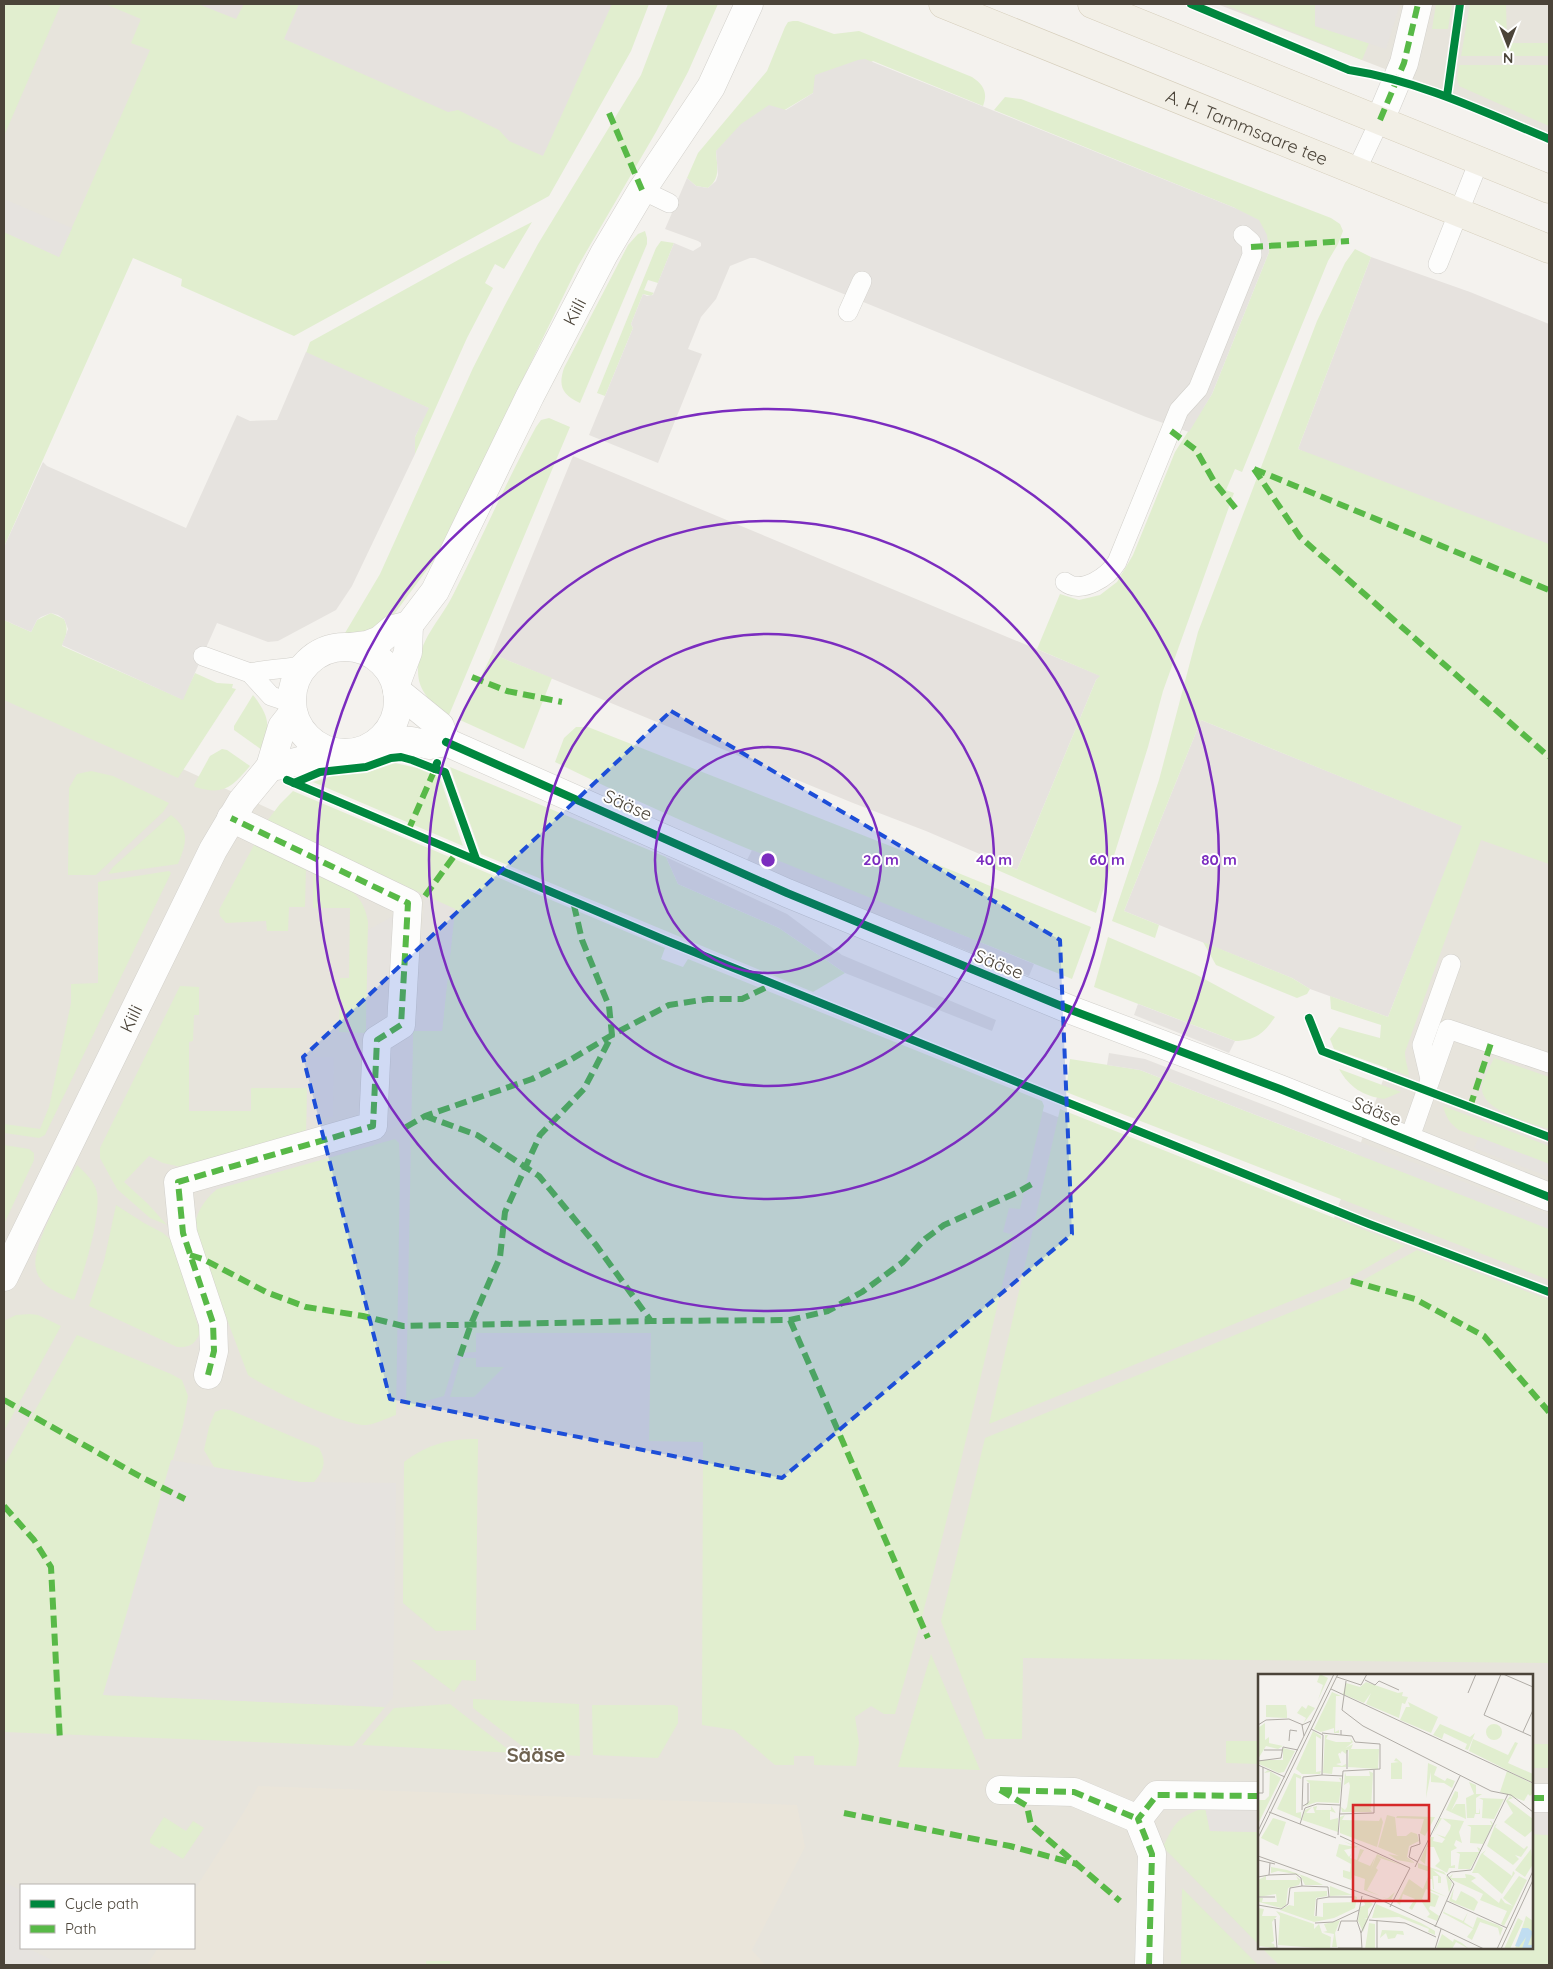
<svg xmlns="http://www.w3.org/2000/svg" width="1553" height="1969" viewBox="0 0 1553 1969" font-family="Quicksand,sans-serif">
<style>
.residential{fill:#e7e4dc;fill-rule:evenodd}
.industrial{fill:#e6e2de}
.education{fill:#eae5da}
.green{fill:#e1eecf}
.parking{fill:#e6e3df}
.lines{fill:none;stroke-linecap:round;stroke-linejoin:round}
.lane-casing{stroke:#d2d0cb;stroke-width:20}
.street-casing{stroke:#d2d0cb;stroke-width:29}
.primary-casing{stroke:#d6cebb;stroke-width:29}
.lane{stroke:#fdfdfc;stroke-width:19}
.street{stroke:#fdfdfc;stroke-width:28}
.primary{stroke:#f2efe6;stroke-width:28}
.quiet{stroke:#58b947;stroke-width:6;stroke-dasharray:12 6;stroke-linecap:butt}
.cycleway-casing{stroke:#fff;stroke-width:11}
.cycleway{stroke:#00873e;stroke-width:8}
.marked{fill:#1d4ed8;fill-opacity:0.2;stroke:#1d4ed8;stroke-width:4;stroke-dasharray:10 6;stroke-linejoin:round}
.ring{fill:none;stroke:#7b2cbf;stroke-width:2.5}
.labels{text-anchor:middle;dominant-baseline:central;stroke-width:4;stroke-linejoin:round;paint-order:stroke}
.street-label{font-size:18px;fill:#4b4439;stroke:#fff}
.quarter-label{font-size:20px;font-weight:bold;fill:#6e6250;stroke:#fff}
.inset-road{fill:none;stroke:#b0aca6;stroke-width:1}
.view{fill:#d62828;fill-opacity:0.15;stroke:#d62828;stroke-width:2.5}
.inset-edge{fill:none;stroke:#4b4439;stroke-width:2.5}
.centre{fill:#7b2cbf;stroke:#fff;stroke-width:2.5}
.ring-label{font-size:15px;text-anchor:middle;font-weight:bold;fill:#7b2cbf;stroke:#fff;stroke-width:4;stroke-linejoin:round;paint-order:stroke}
</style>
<rect width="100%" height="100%" fill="#f4f2ee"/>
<!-- residential -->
<g class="residential">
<path d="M 4,4 L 134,4 L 177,68 L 4,422 Z"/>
<path d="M 1217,4 L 1549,4 L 1549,133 L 1491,110 Z"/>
<path d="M 1549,612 L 1549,1965 L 4,1965 L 4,690 L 13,691 L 285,816 L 1332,1224 ZM 1259,1675 L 1532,1675 L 1532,1948 L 1259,1948 ZM 21,1885 L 194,1885 L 194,1948 L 21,1948 Z"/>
</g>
<!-- industrial -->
<g class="industrial">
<path d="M 180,4 L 626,4 L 546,171 Z"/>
<path d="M 1371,257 L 1470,292 L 1549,324 L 1549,565 L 1298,449 Z"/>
<path d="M 573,456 L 1101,676 L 1096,680 L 1017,870 L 926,831 L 853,803 L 492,654 Z"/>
<path d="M 1201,720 L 1463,826 L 1388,1017 L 1310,989 L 1292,978 L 1124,911 Z"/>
</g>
<!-- education -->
<path class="education" d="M 258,1786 L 797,1805 L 805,1847 L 752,1950 L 765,1965 L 147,1965 L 158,1948 L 194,1948 L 194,1891 L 245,1810 Z"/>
<!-- green -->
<g class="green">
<path d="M 4,4 L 61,4 L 4,136 Z"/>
<path d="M 105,4 L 198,4 L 236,19 L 244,4 L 299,4 L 284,39 L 448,112 L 458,110 L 499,130 L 509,141 L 543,156 L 612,4 L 649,4 L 631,51 L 549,196 L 294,336 L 181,286 L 182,279 L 133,258 L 4,547 L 4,232 L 59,257 L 150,50 L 131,43 L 141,19 Z"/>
<path d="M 668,4 L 718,4 L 688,72 L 656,132 L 578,266 L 435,559 L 392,617 L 381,626 L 358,634 L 345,633 L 380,574 L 473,368 L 505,305 L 538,244 L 641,75 Z"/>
<path d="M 1223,4 L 1315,4 L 1315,26 L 1369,43 L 1362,60 Z"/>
<path d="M 1436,4 L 1452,4 L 1448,29 L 1432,29 Z"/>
<path d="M 1470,4 L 1506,4 L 1507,43 L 1549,43 L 1549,56 L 1461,56 Z"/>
<path d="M 793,21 L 798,21 L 834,34 L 859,31 L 972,77 C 984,85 988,93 983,106 L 873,61 L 813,93 L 716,151 C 717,166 721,178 708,188 L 696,186 L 687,178 L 698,153 L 767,71 L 785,27 L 788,22 Z"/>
<path d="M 1459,65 L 1549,65 L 1549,126 L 1459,86 L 1457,78 Z"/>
<path d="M 1005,97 L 1021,99 L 1331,218 L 1340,224 L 1343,231 L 1338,244 L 1328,261 L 1242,472 L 1235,469 L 1226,490 L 1234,493 L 1163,691 L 1148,747 L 1096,913 L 979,862 L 981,855 L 1017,870 L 1096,680 L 1100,676 L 1037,649 L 1060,594 L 1079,600 L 1100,595 L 1117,582 L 1133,555 L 1175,452 L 1212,394 L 1269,252 L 1269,243 L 1235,208 L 994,110 Z"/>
<path d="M 532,222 L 504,269 L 495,264 L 485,283 L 493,288 L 467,338 L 415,454 L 415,437 L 428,408 L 306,353 L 310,342 L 460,259 Z"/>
<path d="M 645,231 L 647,238 L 647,244 L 580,403 C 562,395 558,386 564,368 L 628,245 L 638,234 Z"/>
<path d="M 661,241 L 674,243 L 658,283 L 648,280 L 644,290 L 654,293 L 651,296 L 643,294 L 631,324 L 633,328 L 605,396 L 597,393 L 656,248 Z"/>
<path d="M 1355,249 L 1371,257 L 1298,449 L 1549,544 L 1549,864 L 1481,840 L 1405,1052 C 1405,1061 1408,1067 1409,1076 L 1334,1049 L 1330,1039 L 1339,1027 L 1380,1038 L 1381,1025 L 1331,1009 L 1330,996 L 1388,1017 L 1462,826 L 1201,720 L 1124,911 L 1159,925 L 1155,938 L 1112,921 L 1159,780 L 1198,632 L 1317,321 L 1345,263 Z"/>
<path d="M 549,418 L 570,427 L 449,715 C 432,704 418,692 418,671 C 418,640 440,621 453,595 C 481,540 506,482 536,427 L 541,420 Z"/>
<path d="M 51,613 L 64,619 C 69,630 66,635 62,646 L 182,699 L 195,673 L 217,683 L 233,684 L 232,688 L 236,689 L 178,778 L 4,700 L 4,620 L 31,632 L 37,620 Z"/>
<path d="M 492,654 L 552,678 L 524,749 L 460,720 Z"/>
<path d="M 253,695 C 269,716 271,725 262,750 L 234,730 L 234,726 Z"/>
<path d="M 576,727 L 588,727 L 936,864 L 1091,927 L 1072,979 C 899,909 722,844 555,762 L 564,738 Z"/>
<path d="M 222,749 L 227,750 L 250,766 C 232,787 224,796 195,787 L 194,785 L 210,756 Z"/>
<path d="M 395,763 L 417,768 L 440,778 L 463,846 L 313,782 L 332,776 L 366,773 Z"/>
<path d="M 450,767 L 666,857 L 678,884 L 779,928 L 845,973 L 813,992 L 481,854 Z"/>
<path d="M 91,771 L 113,776 L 169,803 L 163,812 L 96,875 L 68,875 L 69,788 L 77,774 Z"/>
<path d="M 293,791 L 665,948 L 661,959 L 683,967 L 688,959 L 1042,1101 L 1044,1106 L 1020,1209 L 1009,1208 L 1003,1232 L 1014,1235 C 976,1395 941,1556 895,1714 L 884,1714 L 871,1706 L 855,1717 L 859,1743 L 856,1766 L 814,1765 L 814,1756 L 794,1756 L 794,1765 L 775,1765 L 734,1730 L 702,1725 L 703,1442 L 649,1441 L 651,1333 L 476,1333 L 476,1352 L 457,1353 L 444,1396 L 422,1402 L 408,1409 L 406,1401 L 413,1033 L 413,1031 L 442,1031 L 455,909 L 267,821 L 280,804 Z"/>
<path d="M 171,815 C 191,830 186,844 178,864 L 108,874 L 113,867 Z"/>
<path d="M 255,843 L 306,867 L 305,907 L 289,907 L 288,931 L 267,931 L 266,921 L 226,923 L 220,916 L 219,910 Z"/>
<path d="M 169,871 L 171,873 L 45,1135 L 39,1138 L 4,1133 L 4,1124 L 40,1129 L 49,1107 L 71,1003 L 71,984 L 98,983 L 98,882 Z"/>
<path d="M 313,871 C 340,883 363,889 368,922 L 366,1033 L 339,1032 L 340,978 L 349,978 L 350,908 L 313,908 Z"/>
<path d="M 1108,937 L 1195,974 L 1275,1017 C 1263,1034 1256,1040 1235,1041 L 1094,987 Z"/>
<path d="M 1203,942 L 1292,978 L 1310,989 L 1307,994 L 1297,998 L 1216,965 Z"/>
<path d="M 180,986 L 199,987 L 199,1015 L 194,1015 L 193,1041 L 189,1042 L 189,1111 L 251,1111 L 251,1088 L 307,1088 L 306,1136 L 186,1168 L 163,1163 L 149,1156 L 124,1182 L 148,1204 L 167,1225 L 150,1218 L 117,1189 L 100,1158 L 100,1148 Z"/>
<path d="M 1494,1058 L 1549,1077 L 1549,1129 C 1532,1123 1480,1111 1482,1087 C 1482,1080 1491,1065 1494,1058 Z"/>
<path d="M 1070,1059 L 1140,1070 L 1549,1229 L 1549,1280 L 1066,1092 Z"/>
<path d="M 1339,1069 L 1401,1092 L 1384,1099 C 1363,1096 1349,1087 1339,1069 Z"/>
<path d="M 1443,1106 L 1549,1146 L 1549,1164 L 1459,1130 C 1449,1123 1446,1117 1443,1106 Z"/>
<path d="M 1060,1109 L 1405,1246 L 1352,1276 L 989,1424 Z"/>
<path d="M 395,1139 L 399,1143 L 400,1169 L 396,1415 C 387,1418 376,1424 366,1425 C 344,1426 267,1389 248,1375 L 194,1232 C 195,1214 203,1201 217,1189 Z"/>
<path d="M 4,1145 L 29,1149 L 34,1153 L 34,1160 L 4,1224 Z"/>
<path d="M 77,1165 C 85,1173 95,1181 97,1193 C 101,1218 83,1275 74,1300 C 59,1293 40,1287 36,1269 C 30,1247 66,1187 77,1165 Z"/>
<path d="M 116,1205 L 144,1223 L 163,1233 L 171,1240 L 200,1332 C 196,1344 189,1348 177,1347 L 89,1306 L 104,1261 Z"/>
<path d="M 1417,1250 L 1549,1300 L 1549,1663 L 1023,1658 L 1022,1739 L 985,1739 L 941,1621 L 985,1438 L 1347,1289 Z"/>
<path d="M 30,1314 L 38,1315 L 61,1326 L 4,1431 L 4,1321 L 16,1315 Z"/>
<path d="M 77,1335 L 171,1374 L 182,1380 L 188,1396 L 183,1425 L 103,1695 L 385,1707 L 353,1746 L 4,1732 L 4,1466 Z"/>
<path d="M 461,1358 L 476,1358 L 476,1367 L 504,1367 L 474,1397 L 450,1397 Z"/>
<path d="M 223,1409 L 230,1410 L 319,1448 C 327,1462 324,1470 314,1482 L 300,1482 L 214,1467 L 204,1450 L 209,1427 L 215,1412 Z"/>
<path d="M 478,1439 L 476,1630 L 436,1631 L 403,1603 L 404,1462 C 428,1444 448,1439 478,1439 Z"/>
<path d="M 931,1654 L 980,1770 L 898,1767 Z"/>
<path d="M 411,1660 L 476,1660 L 476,1681 L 462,1680 L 454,1692 Z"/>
<path d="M 473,1699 L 579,1704 L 580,1756 L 531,1753 L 473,1708 Z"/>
<path d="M 450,1704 L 513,1753 L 362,1745 L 394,1708 Z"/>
<path d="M 592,1705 L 674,1705 L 678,1707 L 678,1723 L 658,1758 L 593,1755 Z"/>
<path d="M 1226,1741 L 1259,1741 L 1259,1764 L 1226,1763 Z"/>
<rect x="1532" y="1744" width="17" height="24"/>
<path d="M 1205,1807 L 1210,1831 L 1259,1832 L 1259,1945 L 1163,1847 C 1176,1820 1177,1819 1205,1807 Z"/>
<path d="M 164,1817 L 186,1831 L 193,1821 L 204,1828 L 183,1859 L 162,1846 L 160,1849 L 150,1843 L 150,1839 Z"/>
<path d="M 1532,1834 L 1549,1835 L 1549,1965 L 1279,1965 L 1262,1948 L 1532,1948 Z"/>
<path d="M 1182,1888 L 1258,1965 L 1181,1965 Z"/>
<rect x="426" y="1961" width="24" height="4"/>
</g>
<!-- parking -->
<g class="parking">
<path d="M 1315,4 L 1400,4 L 1386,49 L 1315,26 Z"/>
<path d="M 865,59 L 1235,208 L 1259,220 L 1267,235 L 1269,252 L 1212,394 L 1189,432 L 1146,417 L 755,258 L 750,258 L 730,266 L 716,299 L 701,317 L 688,349 L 702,354 L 658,463 L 589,435 L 633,328 L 631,324 L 643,294 L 647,296 L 653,295 L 674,243 L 693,251 L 701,246 L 701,243 L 698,241 L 665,229 L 687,178 L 696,186 L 708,188 L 716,181 L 718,175 L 716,151 L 741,124 L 769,105 L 786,110 L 813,93 L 815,75 L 858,60 Z"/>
<path d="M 4,199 L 72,228 L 59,257 L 4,232 Z"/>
<path d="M 306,352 L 429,408 L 415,437 L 415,454 L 352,586 L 336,610 L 278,641 L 268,642 L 217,623 L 183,700 L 62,645 L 68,629 L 64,619 L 58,615 L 51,613 L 41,617 L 37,620 L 31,632 L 4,620 L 4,547 L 43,462 L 47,466 L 186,528 L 237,415 L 250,421 L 277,420 Z"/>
<path d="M 752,850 L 1034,964 L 1029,976 L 746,862 Z"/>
<path d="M 666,857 L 787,914 L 842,955 L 996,1020 L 992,1031 L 845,973 L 779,928 L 678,884 Z"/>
<path d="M 425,896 L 455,909 L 442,1031 L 413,1031 Z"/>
<path d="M 395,915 L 391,1018 L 413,1033 L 411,1119 L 385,1132 L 388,1047 L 366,1033 L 368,930 Z"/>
<path d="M 1138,1004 L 1235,1041 L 1229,1053 L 1134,1015 Z"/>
<path d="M 1109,1053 L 1145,1059 L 1549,1215 L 1549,1229 L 1140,1070 L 1107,1065 Z"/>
<path d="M 307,1057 L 334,1057 L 333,1117 L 307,1117 Z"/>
<path d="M 371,1133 L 374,1145 L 217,1189 L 211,1194 L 208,1181 Z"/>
<path d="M 1479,1137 L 1549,1164 L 1549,1177 L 1474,1148 Z"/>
<path d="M 171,1460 L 300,1482 L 396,1483 L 393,1697 L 385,1707 L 103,1695 Z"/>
<path d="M 1205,1807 L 1259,1807 L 1259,1832 L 1210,1831 Z"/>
<path d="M 1532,1810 L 1549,1811 L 1549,1835 L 1532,1834 Z"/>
<path d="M 4,1882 L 21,1890 L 21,1948 L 27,1948 L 52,1960 L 49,1965 L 4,1965 Z"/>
</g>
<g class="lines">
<!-- lane casing -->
<g class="lane-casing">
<g id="lane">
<path d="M 1356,171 L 1380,120"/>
<path d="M 642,190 L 669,203"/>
<path d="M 1438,264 L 1479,161"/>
<path d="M 848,312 L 862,281"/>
<path d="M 1065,582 C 1081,595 1108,577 1117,562 L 1179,410 L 1198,389 L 1252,255 L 1251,242 L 1243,235"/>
<path d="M 203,656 L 250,673 L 271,696 L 292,703"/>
<path d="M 250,673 C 269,669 286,669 305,665"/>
<path d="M 1430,1079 L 1422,1045 L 1451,964"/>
<path d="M 1409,1140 L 1448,1029 L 1549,1063"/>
</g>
</g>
<!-- street casing -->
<g class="street-casing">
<g id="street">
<path d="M 1380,120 L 1404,63 L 1418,4"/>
<path id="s1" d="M 409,625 L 435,591 L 530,396 L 604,254 L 642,190 L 711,87 L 749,4"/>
<path d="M 351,647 L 367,645 L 380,640 L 393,629 L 409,625"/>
<circle cx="345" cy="700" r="53"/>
<path d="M 396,684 L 408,652 L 409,625"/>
<path d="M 397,691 L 440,726 L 446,742"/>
<path d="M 446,742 L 787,893 L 1071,1010 L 1280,1089 L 1549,1197"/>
<path d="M 376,744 L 394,740 L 411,741 L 430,745 L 446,742"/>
<path d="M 270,767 C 292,765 312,756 334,752"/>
<path id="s2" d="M 4,1277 L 213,850 L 242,801 L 270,767 L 282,727 L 293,713"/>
<path d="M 208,1375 L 214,1351 L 213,1323 L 183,1233 L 178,1182 L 373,1126 L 377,1040 L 401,1025 L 408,903 L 231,818"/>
<path d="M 1000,1790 L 1074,1792 L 1138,1819"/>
<path d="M 1532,1798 L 1549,1798"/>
<path d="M 1149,1965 L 1152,1854 L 1138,1819 L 1157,1795 L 1259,1796"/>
</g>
</g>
<!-- primary casing -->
<g class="primary-casing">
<g id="primary">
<path id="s3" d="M 943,4 L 1549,249"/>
<path d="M 1092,4 L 1549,189"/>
</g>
</g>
<!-- lane -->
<use href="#lane" class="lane"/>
<!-- street -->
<use href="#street" class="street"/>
<!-- primary -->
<use href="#primary" class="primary"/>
<!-- quiet -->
<g class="quiet">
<path d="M 609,113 L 642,190"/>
<path d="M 1380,120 L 1404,63 L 1418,4"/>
<path d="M 1251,247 L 1349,241"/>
<path d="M 1171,431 L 1196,450 L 1215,483 L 1237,510"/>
<path d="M 1254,469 L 1300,537 L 1549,757"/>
<path d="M 1254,469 L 1549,590"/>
<path d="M 472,677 L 507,691 L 562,702"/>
<path d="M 408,831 L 435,769"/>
<path d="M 425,896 L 457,852"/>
<path d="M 1470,1107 L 1491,1043"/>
<path d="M 425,1116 L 477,1135 L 539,1176 L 596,1245 L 651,1321"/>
<path d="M 406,1127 L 425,1116 L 532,1079 L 570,1060 L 612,1035 L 669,1005 L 708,999 L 742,999 L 773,984"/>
<path d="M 190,1255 L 203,1259 L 266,1292 L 306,1307 L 363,1316 L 403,1326 L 651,1321 L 790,1320 L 828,1311 L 862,1292 L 903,1262 L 925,1239 L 944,1225 L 1016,1193 L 1032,1184"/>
<path d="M 1351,1281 L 1415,1299 L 1484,1336 L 1549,1412"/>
<path d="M 790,1320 L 928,1638"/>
<path d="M 460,1356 L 471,1324 L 500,1257 L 505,1212 L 540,1135 L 584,1089 L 612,1035 L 609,1006 L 582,940 L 573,901"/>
<path d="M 208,1375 L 214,1351 L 213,1323 L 183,1233 L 178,1182 L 373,1126 L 377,1040 L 401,1025 L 408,903 L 231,818"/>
<path d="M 4,1400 L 141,1477 L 185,1499"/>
<path d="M 4,1506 L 34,1540 L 51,1567 L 60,1741"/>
<path d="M 1000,1790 L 1027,1806 L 1031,1825 L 1120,1901"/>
<path d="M 1000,1790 L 1074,1792 L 1138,1819"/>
<path d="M 1532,1798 L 1549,1798"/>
<path d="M 844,1813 L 1010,1846 L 1077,1864"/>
<path d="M 1149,1965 L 1152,1854 L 1138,1819 L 1157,1795 L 1259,1796"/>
</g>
<!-- cycleway casing -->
<g class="cycleway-casing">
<g id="cycleway">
<path d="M 1191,4 L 1349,70 C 1420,81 1484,112 1549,139"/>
<path d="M 1447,96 L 1460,4"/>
<path d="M 446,742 L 787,893 L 1071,1010 L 1280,1089 L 1549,1197"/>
<path d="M 435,769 L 445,772 L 476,859"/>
<path d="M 287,780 L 667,941 L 1369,1224 L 1549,1292"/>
<path d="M 294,783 L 320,772 L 366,767 L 391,758 L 401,757 L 412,760 L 435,769 L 437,763"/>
<path d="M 1309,1018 L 1322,1051 L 1549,1137"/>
</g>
</g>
<!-- cycleway -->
<use href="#cycleway" class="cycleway"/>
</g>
<!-- marked area -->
<path class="marked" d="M 671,711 L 1060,940 L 1072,1234 L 782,1478 L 390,1399 L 303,1057 Z"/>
<!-- distance rings -->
<g class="ring">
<circle cx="768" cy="860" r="113"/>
<circle cx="768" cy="860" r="226"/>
<circle cx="768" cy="860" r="339"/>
<circle cx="768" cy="860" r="451"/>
</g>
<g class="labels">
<!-- street labels -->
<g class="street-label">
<text stroke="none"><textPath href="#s3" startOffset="328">A. H. Tammsaare tee</textPath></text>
<text stroke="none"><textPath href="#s1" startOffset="355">Kiili</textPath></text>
<text transform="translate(628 805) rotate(24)">Sääse</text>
<text transform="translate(999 964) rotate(22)">Sääse</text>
<text stroke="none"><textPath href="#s2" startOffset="288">Kiili</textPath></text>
<text transform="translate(1377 1111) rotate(22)">Sääse</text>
</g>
<!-- quarter labels -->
<g class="quarter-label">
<text x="536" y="1754">Sääse</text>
</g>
</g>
<!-- overview -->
<g transform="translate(1258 1674)">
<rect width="275" height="275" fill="#f4f2ee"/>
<path d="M 62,0 L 70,4 L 60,26 L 65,11 L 59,8 ZM 108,8 L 140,19 L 145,18 L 144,22 L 150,23 L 147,30 L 144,29 L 141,44 L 108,30 L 113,19 L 106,29 L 85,20 L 88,9 L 102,13 ZM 74,18 L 83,22 L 78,22 L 77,58 L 81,56 L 81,59 L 76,59 L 76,54 L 63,58 L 56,55 ZM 150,28 L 180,43 L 173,59 L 142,46 L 148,33 L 152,33 ZM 8,31 L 28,31 L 29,38 L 29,31 L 29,44 L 8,43 ZM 50,31 L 57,34 L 45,50 L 48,44 L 39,39 L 44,32 L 48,35 ZM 7,49 L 7,66 L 11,63 L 11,69 L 25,72 L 20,75 L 8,72 L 0,85 L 0,54 ZM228 58a8 8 0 1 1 16 0a8 8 0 1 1-16 0ZM 182,50 L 212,63 L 217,59 L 210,76 L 207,75 L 209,70 L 186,59 L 184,65 L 175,61 ZM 55,57 L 63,62 L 63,65 L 58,62 L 58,98 L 63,97 L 62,100 L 44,100 L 38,95 ZM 67,61 L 70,61 L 68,65 L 78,68 L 93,68 L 92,64 L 95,68 L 80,80 L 83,89 L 78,90 L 84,92 L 88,90 L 88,93 L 75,93 L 74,100 L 65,99 ZM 215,65 L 250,81 L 257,68 L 260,69 L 250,89 L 275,100 L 275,109 L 211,77 ZM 95,70 L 93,75 L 121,75 L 120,95 L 90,93 L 91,75 L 88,80 L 84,77 L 82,80 L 82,77 ZM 25,74 L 37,77 L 26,98 L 21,99 L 1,90 L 2,86 L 25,86 ZM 138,84 L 144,89 L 144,105 L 133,105 L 133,89 L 141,88 L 136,87 ZM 170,89 L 179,93 L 176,101 L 187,107 L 189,104 L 197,107 L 194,114 L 186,109 L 173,108 L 173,98 L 168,124 ZM 10,96 L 23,104 L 0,150 L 0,126 L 7,126 L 11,122 L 12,98 L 6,99 ZM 111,97 L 115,99 L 113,135 L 111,134 L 114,138 L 84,138 L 83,133 L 87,136 L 89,133 L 92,112 L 91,108 L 86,111 L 87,98 L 88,102 L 112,102 ZM 249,97 L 275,110 L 275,119 L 272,122 L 270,120 L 266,127 L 242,118 ZM 36,99 L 43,102 L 43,105 L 38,103 L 38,139 L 43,138 L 43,145 L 19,135 ZM 81,104 L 83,104 L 83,112 L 81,129 L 59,128 L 47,132 L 52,126 L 52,110 L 48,106 L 83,108 ZM 211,108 L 218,111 L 218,120 L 224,120 L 218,124 L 218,139 L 221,139 L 222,134 L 222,140 L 217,140 L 216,144 L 209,144 L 208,124 L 216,120 ZM 197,117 L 200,118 L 200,123 L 193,137 L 198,130 L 207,130 L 208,145 L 188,136 ZM 252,122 L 255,124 L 250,126 L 275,145 L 275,156 L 267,163 L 246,148 L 255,139 L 248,127 ZM 221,124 L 246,125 L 236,145 L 224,144 L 225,126 ZM 59,132 L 58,136 L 73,136 L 73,132 L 78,139 L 72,137 L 72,146 L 80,144 L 80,158 L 44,146 L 47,136 L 54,133 L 48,139 L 57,139 L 55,133 ZM 87,141 L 84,146 L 121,147 L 123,143 L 125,148 L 119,173 L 82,159 L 82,143 ZM 129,141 L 137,143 L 139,162 L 148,162 L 153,158 L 159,160 L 161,167 L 151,172 L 149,183 L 157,189 L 146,184 L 156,189 L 139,186 L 130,180 L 141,182 L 120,173 ZM 139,142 L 146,142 L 177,143 L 167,162 L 162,159 L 166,145 L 138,144 ZM 15,144 L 28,148 L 20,172 L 3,164 ZM 182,144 L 206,147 L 201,158 L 204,169 L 198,166 L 196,171 L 199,174 L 193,177 L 193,192 L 197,191 L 197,194 L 191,194 L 189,199 L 177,192 L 182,187 L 176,173 L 169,173 L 167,190 L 162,186 L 173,163 L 176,163 L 175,167 L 184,169 L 187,165 L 178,160 L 187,163 L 192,155 L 193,151 L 184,144 L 175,160 ZM 232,147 L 233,147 L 235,150 L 225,170 L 212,169 L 213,153 L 209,151 L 234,151 ZM 239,150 L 237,153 L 266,175 L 269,172 L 270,173 L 263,183 L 257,181 L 261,185 L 255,191 L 229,172 L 237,151 ZM 85,167 L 100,173 L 86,176 L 91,183 L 93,180 L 92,184 L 99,186 L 102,175 L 106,176 L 100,187 L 112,192 L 117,183 L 113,195 L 119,180 L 143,191 L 119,183 L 123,185 L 118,194 L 120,196 L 109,216 L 129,225 L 137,218 L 133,226 L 106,216 L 107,205 L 95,201 L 93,206 L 85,203 L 85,196 L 92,198 L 93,190 L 78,182 L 81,170 L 97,173 ZM 219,173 L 223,175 L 212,195 L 200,195 L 202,180 L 198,178 L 221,178 ZM 273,175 L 275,190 L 267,203 L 257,196 ZM 228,176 L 225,180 L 254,202 L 255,197 L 257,199 L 244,220 L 220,199 L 214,199 L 223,180 ZM 160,189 L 186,198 L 194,209 L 191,219 L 188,201 L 175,196 L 183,203 L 183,209 L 180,209 L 180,202 L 175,202 L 176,215 L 188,216 L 175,215 L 174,205 L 172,205 L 172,215 L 189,223 L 168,215 L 164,225 L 168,228 L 172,218 L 181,222 L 177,233 L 172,232 L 171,235 L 181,242 L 179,247 L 169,243 L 172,240 L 164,228 L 159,227 L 154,236 L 151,234 L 157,225 L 145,220 L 142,231 L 139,229 L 151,205 L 165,215 L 172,198 L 160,194 ZM 13,193 L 29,196 L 49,203 L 65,211 L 47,211 L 42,201 L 20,197 L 13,199 ZM 195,200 L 193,204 L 208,204 L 207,200 L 213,201 L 218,204 L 213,207 L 241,229 L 243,224 L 247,229 L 255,232 L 245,224 L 261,202 L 269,206 L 246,252 L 243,250 L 249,237 L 222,226 L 225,220 L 190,204 ZM 8,202 L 8,206 L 40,206 L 38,202 L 43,206 L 41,211 L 30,214 L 28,231 L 23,234 L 1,228 L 1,224 L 5,224 L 4,228 L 19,228 L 18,220 L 0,223 L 0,206 ZM 72,212 L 99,223 L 97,234 L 76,244 L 56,248 L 22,236 L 31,231 L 36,232 L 36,218 L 69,217 L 69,214 L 69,222 L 58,224 L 56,242 L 65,243 L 65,229 L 98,228 L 94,221 L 72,222 ZM 196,214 L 194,225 L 198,227 L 203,217 L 216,224 L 220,228 L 216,237 L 191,227 ZM 105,224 L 115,230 L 110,235 L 110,244 L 106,244 L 110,245 L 105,258 L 100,247 L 102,233 L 107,231 ZM 118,230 L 163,249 L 177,257 L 177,261 L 170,258 L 171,255 L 141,243 L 114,244 ZM 188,233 L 186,238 L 205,247 L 210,238 L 206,248 L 215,254 L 219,243 L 240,251 L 245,254 L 242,262 L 240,254 L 222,248 L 214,266 L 209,263 L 215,255 L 185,239 ZM 0,234 L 6,235 L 4,242 L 19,242 L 14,248 L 16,267 L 13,269 L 16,270 L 17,274 L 0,272 ZM 18,237 L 56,250 L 56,255 L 61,250 L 64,259 L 73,263 L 72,275 L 20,271 L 22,242 ZM 268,242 L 275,247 L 275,275 L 257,275 ZM 260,244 L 265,247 L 252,275 L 246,275 ZM 82,246 L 77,259 L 79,273 L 74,273 L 76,260 L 65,258 L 69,257 L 66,250 ZM 111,249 L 117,250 L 117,275 L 107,275 ZM 124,256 L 145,257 L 146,261 L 139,260 L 137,264 L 130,265 L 128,259 L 122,264 ZM 184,260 L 195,268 L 196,265 L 204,269 L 211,275 L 198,268 L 194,275 L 178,275 Z" fill="#e1eecf"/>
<path d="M 264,254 L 270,254 L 275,258 L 270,271 L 275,271 L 275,275 L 264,275 L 268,263 L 261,273 L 257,272 Z" fill="#c0ddf1"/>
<path class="inset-road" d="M 243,0 L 226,41 L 273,62M 245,0 L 275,13M 79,3 L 103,11 L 109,0M 107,6 L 117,11 L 121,7 L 141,16M 88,7 L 84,36 L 105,52 L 233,117 L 253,121 L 275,138M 73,15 L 275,109M 210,19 L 218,0M 0,51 L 8,46 L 31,45 L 45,51M 53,55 L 65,61 L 64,101 L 85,102M 265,58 L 275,36M 64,59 L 83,61M 46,62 L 44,51 L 53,47M 31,67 L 32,56 L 39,57M 6,76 L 24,76M 0,87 L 23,84 L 25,73 L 40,76M 0,91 L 27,103M 89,95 L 89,76M 0,119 L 5,119 L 5,93M 45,132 L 50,129 L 50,109M 44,136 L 45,103 L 64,101M 11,138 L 78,164M 81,140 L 116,139 L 116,96M 42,150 L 47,134 L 59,130 L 82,131M 0,157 L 76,0M 80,161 L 85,97 L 122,95 L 122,70 L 97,68 L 94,62 L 83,61 L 83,56M 82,162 L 152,194M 0,164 L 80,0M 0,182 L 123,226 L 226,275M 0,186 L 17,190M 160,188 L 151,183 L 153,173 L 162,170 L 161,160M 157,193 L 202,102M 11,201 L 38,200 L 43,204 L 44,212 L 70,213 L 71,223 L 59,225 L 58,242M 0,203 L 11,201 L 12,189M 0,223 L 17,223M 71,223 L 95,223M 189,227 L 249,254M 0,231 L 23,235 L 30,230 L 32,214 L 44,212M 132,233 L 152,194M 17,245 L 19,275M 111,246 L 147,249 L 178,263M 119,246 L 119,275M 57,249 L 75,248 L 101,236M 177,253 L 196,210 L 189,201 L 193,198 L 213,196 L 250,120M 80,257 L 83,247 L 99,247M 103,259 L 99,247 L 104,222M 80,274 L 104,274M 0,275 L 19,274M 104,275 L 103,259 L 118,227M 177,275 L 183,255M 239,275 L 275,197M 243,275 L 275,206"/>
<path class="view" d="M 95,131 L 171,131 L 171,227 L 95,227 Z"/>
<rect width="275" height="275" class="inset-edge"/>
</g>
<circle cx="768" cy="860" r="8" class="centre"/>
<g class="ring-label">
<text x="881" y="865">20 m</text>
<text x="994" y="865">40 m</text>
<text x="1107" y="865">60 m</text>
<text x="1219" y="865">80 m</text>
</g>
<!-- border -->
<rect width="1553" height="1969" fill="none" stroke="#4b4439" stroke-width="10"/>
<!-- legend -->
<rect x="20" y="1884" width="175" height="65" fill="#ffffff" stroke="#b7b4b0"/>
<rect x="30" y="1900" width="25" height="8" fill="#00873e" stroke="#b7b4b0"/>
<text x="65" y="1909" font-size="15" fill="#4b4439">Cycle path</text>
<rect x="30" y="1925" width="25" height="8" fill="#58b947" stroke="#b7b4b0"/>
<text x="65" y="1934" font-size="15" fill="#4b4439">Path</text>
<!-- north arrow -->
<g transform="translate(1508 45) rotate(180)" stroke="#ffffff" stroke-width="4" paint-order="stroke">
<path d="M0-4L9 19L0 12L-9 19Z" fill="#4b4439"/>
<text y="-8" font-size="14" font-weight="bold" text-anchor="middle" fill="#4b4439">N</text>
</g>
</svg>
